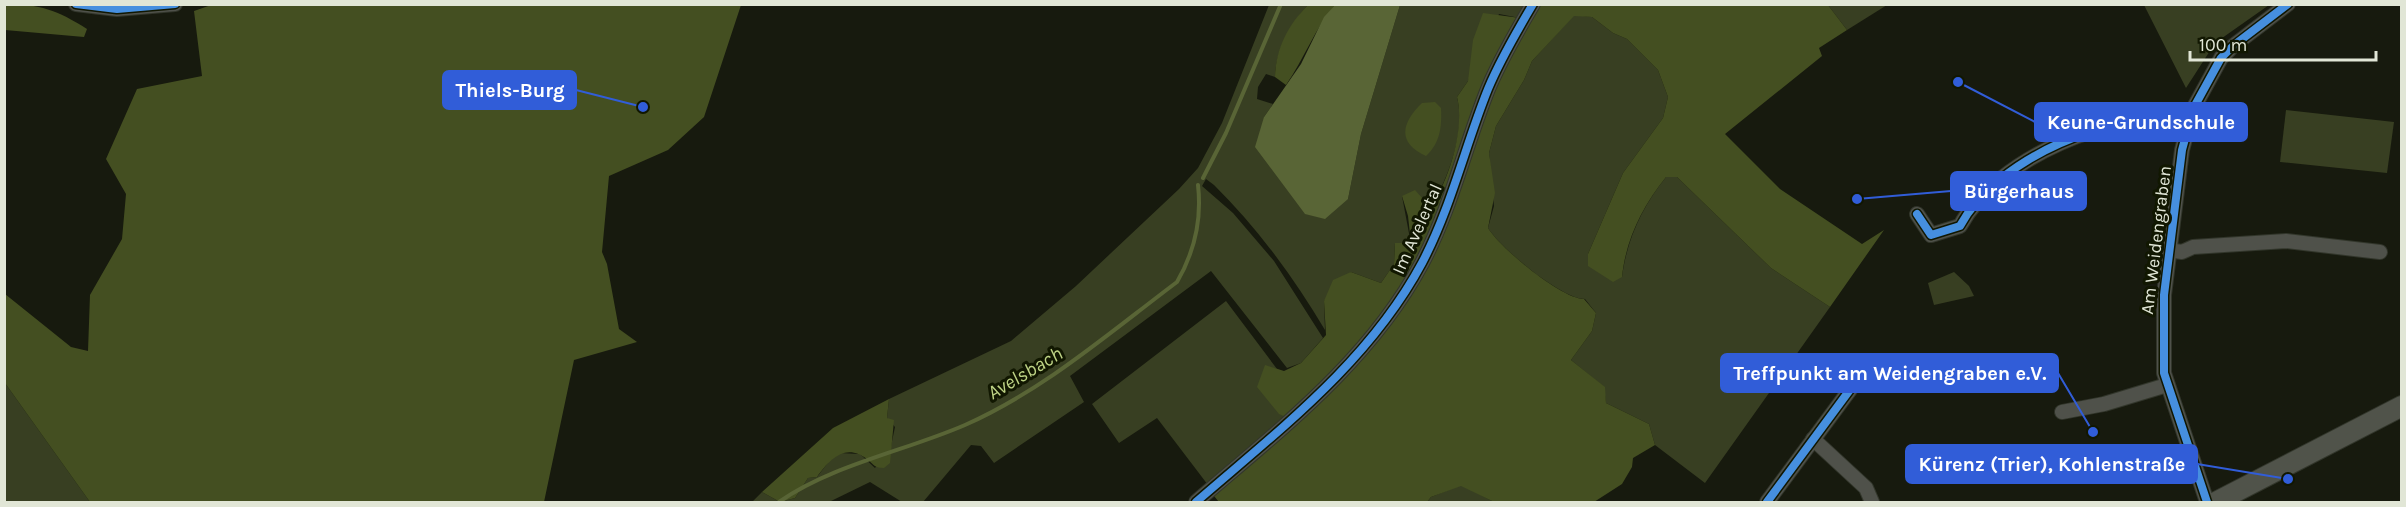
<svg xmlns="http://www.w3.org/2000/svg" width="2406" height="507" viewBox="0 0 2406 507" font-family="Karla,sans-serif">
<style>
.green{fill:#383f22}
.forest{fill:#444f21}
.water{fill:#596536}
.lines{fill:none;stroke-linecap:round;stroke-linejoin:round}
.stream{stroke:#596536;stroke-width:4}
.minor-casing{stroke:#32362b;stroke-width:16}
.secondary-casing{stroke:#32362b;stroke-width:22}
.minor{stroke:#4f514a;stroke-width:14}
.secondary{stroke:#50534a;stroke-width:20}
.cycleway-casing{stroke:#111701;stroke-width:11}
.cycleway{stroke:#468fdf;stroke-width:8}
.labels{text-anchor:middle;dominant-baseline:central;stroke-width:6;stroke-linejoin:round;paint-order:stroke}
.street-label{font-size:18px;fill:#e1e6d6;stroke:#111701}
.water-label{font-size:20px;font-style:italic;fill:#bed385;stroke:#111701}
.leader{fill:none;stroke:#315dd8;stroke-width:2}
.callout-dot{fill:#315dd8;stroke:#111701;stroke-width:2}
.callout{fill:#315dd8;stroke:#315dd8;stroke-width:2}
.callout-label{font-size:20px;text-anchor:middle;font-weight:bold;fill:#fff}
</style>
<rect width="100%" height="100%" fill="#171a0e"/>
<!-- green -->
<g class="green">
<path d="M 1269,5 L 1308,5 C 1290,24 1276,50 1275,77 L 1266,74 L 1258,87 L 1257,99 L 1273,104 L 1264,117 L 1348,199 L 1361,134 L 1400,5 L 1528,5 L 1520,18 L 1499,14 L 1468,81 L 1457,97 C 1466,133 1448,177 1431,208 L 1402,196 L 1411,244 L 1395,243 L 1394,264 L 1381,283 L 1351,272 L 1324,301 L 1325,330 C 1293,276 1258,229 1214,185 L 1206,179 L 1202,186 L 1233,213 L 1274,261 L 1323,338 L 1301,363 L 1287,368 L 1211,271 L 1070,376 L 1084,402 L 994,463 L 981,446 L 971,445 L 923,502 L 902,502 L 870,482 L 829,502 L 752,502 L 762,492 L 780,502 L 795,498 L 808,478 L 817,477 L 830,460 L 839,453 L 860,454 L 875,468 L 891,446 L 895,427 L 887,418 L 889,399 L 1011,341 L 1076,286 L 1179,189 L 1198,168 L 1222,123 Z"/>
<path d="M 1828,5 L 1887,5 L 1847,30 Z"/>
<path d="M 2144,5 L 2269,5 L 2215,43 L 2186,88 Z"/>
<path d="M 1574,15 L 1592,17 L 1613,33 L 1627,39 L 1658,70 L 1668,97 L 1663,118 L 1623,173 L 1588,254 L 1622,277 C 1627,239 1642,207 1666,177 L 1677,177 L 1771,268 L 1830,307 L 1705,483 L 1655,445 L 1649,424 L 1606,403 L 1604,387 L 1571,360 L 1592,331 L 1596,313 L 1585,299 C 1562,299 1501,249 1488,228 L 1494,206 L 1489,153 L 1496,126 L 1524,80 L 1532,61 Z"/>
<path d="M 2286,110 L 2394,122 L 2387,173 L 2280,162 Z"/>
<path d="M 1954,272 L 1969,286 L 1974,296 L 1934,305 L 1928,283 Z"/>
<path d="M 1226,301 L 1277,369 L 1265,366 L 1284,417 L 1208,485 L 1157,418 L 1119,443 L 1092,404 Z"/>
<path d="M 5,383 L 90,502 L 5,502 Z"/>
<path d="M 1461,485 L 1494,502 L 1427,502 L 1431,497 Z"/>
</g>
<!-- forest -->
<g class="forest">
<path d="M 5,4 C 40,4 57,10 87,29 L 84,37 L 5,30 Z"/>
<path d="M 214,4 L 741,5 L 704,117 L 668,150 L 609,176 L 602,252 L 607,264 L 619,329 L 637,342 L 574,360 L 544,502 L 90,502 L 5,383 L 5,294 L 71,347 L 88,351 L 90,295 L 122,239 L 126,194 L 106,159 L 137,89 L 202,76 L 194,11 Z"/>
<path d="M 1308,5 L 1335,5 C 1315,28 1304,59 1286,85 L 1275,77 C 1276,48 1288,25 1308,5 Z"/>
<path d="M 1540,5 L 1828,5 L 1847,30 L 1819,48 L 1822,56 L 1725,134 L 1780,189 L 1862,244 L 1884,230 L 1830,307 L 1771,268 L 1677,177 L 1666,177 C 1642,207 1626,239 1622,277 L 1613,282 L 1588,266 L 1588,254 L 1623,173 L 1663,118 L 1668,97 L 1658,70 L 1627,39 L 1613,33 L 1592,17 L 1574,16 L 1532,61 L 1524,80 L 1496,126 L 1489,153 L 1495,193 L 1488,228 C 1501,249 1562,299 1584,299 L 1596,313 L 1592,331 L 1571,360 L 1605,387 L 1606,403 L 1649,424 L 1655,445 L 1633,458 L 1632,467 L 1622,484 L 1594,502 L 1494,502 L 1461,486 L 1431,497 L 1427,502 L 1219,502 L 1214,496 L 1297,422 L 1279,414 L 1257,387 L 1265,365 L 1284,371 L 1301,363 L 1326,335 L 1324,301 L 1333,280 L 1351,272 L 1381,283 L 1394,264 L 1395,243 L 1411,243 L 1408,216 L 1402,196 L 1415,190 L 1430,207 C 1449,182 1465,128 1457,97 L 1468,81 L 1473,40 L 1483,13 L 1520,18 Z"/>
<path d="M 1435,102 L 1441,108 C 1442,127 1440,143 1426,156 C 1397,143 1401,123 1422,103 Z"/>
<path d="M 889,399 L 887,418 L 894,420 L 890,463 L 884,468 C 875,468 874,465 868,460 C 846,442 830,459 817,477 L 808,478 L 795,498 L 780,502 L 762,492 L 833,428 Z"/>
</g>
<!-- water -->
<path class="water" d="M 1335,5 L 1400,5 L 1361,134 L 1348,199 L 1325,219 L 1305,214 L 1255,147 L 1264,117 L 1301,64 L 1324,17 Z"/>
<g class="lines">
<!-- stream -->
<g class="stream">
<path d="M 1203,178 L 1226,133 L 1281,4"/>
<path d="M 779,502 C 832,465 905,451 965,425 C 1044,390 1109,333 1177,282 C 1195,251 1202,220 1198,185"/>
</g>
<!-- minor casing -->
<g class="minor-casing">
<g id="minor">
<path d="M 76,4 L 117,9 L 175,4"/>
<path d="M 1917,214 L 1931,235 L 1960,226 C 1997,157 2113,110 2190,119"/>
<path d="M 2168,250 L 2182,252 L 2193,247 L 2286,241 L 2380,252"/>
<path d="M 2062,412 L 2104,404 L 2167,385"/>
<path d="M 1813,439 L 1866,488 L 1872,502"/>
<path d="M 1196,502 C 1279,430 1369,362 1422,263 C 1451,208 1465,146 1488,89 C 1500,60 1517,31 1533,4"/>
<path d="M 1767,502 L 1866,368 L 1877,362"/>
<path d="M 2207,502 L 2164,373 L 2164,295 L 2182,150 L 2193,109 L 2221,58 L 2233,46 L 2288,4"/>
</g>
</g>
<!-- secondary casing -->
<g class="secondary-casing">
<path id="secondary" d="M 2216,502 L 2402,406"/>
</g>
<!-- minor -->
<use href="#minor" class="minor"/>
<!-- secondary -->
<use href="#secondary" class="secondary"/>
<!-- cycleway casing -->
<g class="cycleway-casing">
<g id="cycleway">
<path d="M 76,4 L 117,9 L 175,4"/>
<path d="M 1917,214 L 1931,235 L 1960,226 C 1997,157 2113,110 2190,119"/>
<path d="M 1196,502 C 1279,430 1369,362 1422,263 C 1451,208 1465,146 1488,89 C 1500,60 1517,31 1533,4"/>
<path d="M 1767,502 L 1866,368 L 1877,362"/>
<path d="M 2207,502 L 2164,373 L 2164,295 L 2182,150 L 2193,109 L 2221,58 L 2233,46 L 2288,4"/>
</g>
</g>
<!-- cycleway -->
<use href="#cycleway" class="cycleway"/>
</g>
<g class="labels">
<!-- street labels -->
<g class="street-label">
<text transform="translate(1417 229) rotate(-66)">Im Avelertal</text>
<text transform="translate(2156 240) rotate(-83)">Am Weidengraben</text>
</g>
<!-- water labels -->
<g class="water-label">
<text transform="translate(1025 373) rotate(-31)">Avelsbach</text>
</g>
</g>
<!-- callouts -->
<path class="leader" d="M643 107L576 90M1958 82L2035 122M1857 199L1951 191M2093 432L2058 373M2288 479L2197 464"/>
<g class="callout-dot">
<circle cx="643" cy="107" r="6"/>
<circle cx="1958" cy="82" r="6"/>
<circle cx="1857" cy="199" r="6"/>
<circle cx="2093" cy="432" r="6"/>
<circle cx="2288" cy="479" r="6"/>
</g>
<g class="callout">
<rect x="443" y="71" width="133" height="38" rx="6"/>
<rect x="2035" y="103" width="212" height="38" rx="6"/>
<rect x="1951" y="172" width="135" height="38" rx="6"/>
<rect x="1721" y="354" width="337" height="38" rx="6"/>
<rect x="1906" y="445" width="291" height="38" rx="6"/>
</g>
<g class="callout-label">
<text x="510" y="97">Thiels-Burg</text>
<text x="2141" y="129">Keune-Grundschule</text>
<text x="2019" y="198">Bürgerhaus</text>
<text x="1890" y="380">Treffpunkt am Weidengraben e.V.</text>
<text x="2052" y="471">Kürenz (Trier), Kohlenstraße</text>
</g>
<!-- border -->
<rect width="2406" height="507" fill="none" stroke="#e1e6d6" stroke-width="12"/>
<!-- scale -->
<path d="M2190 51v9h186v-9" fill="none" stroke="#e1e6d6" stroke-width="3"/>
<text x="2199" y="51" font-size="18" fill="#e1e6d6" stroke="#111701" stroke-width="4.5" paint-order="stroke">100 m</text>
</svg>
